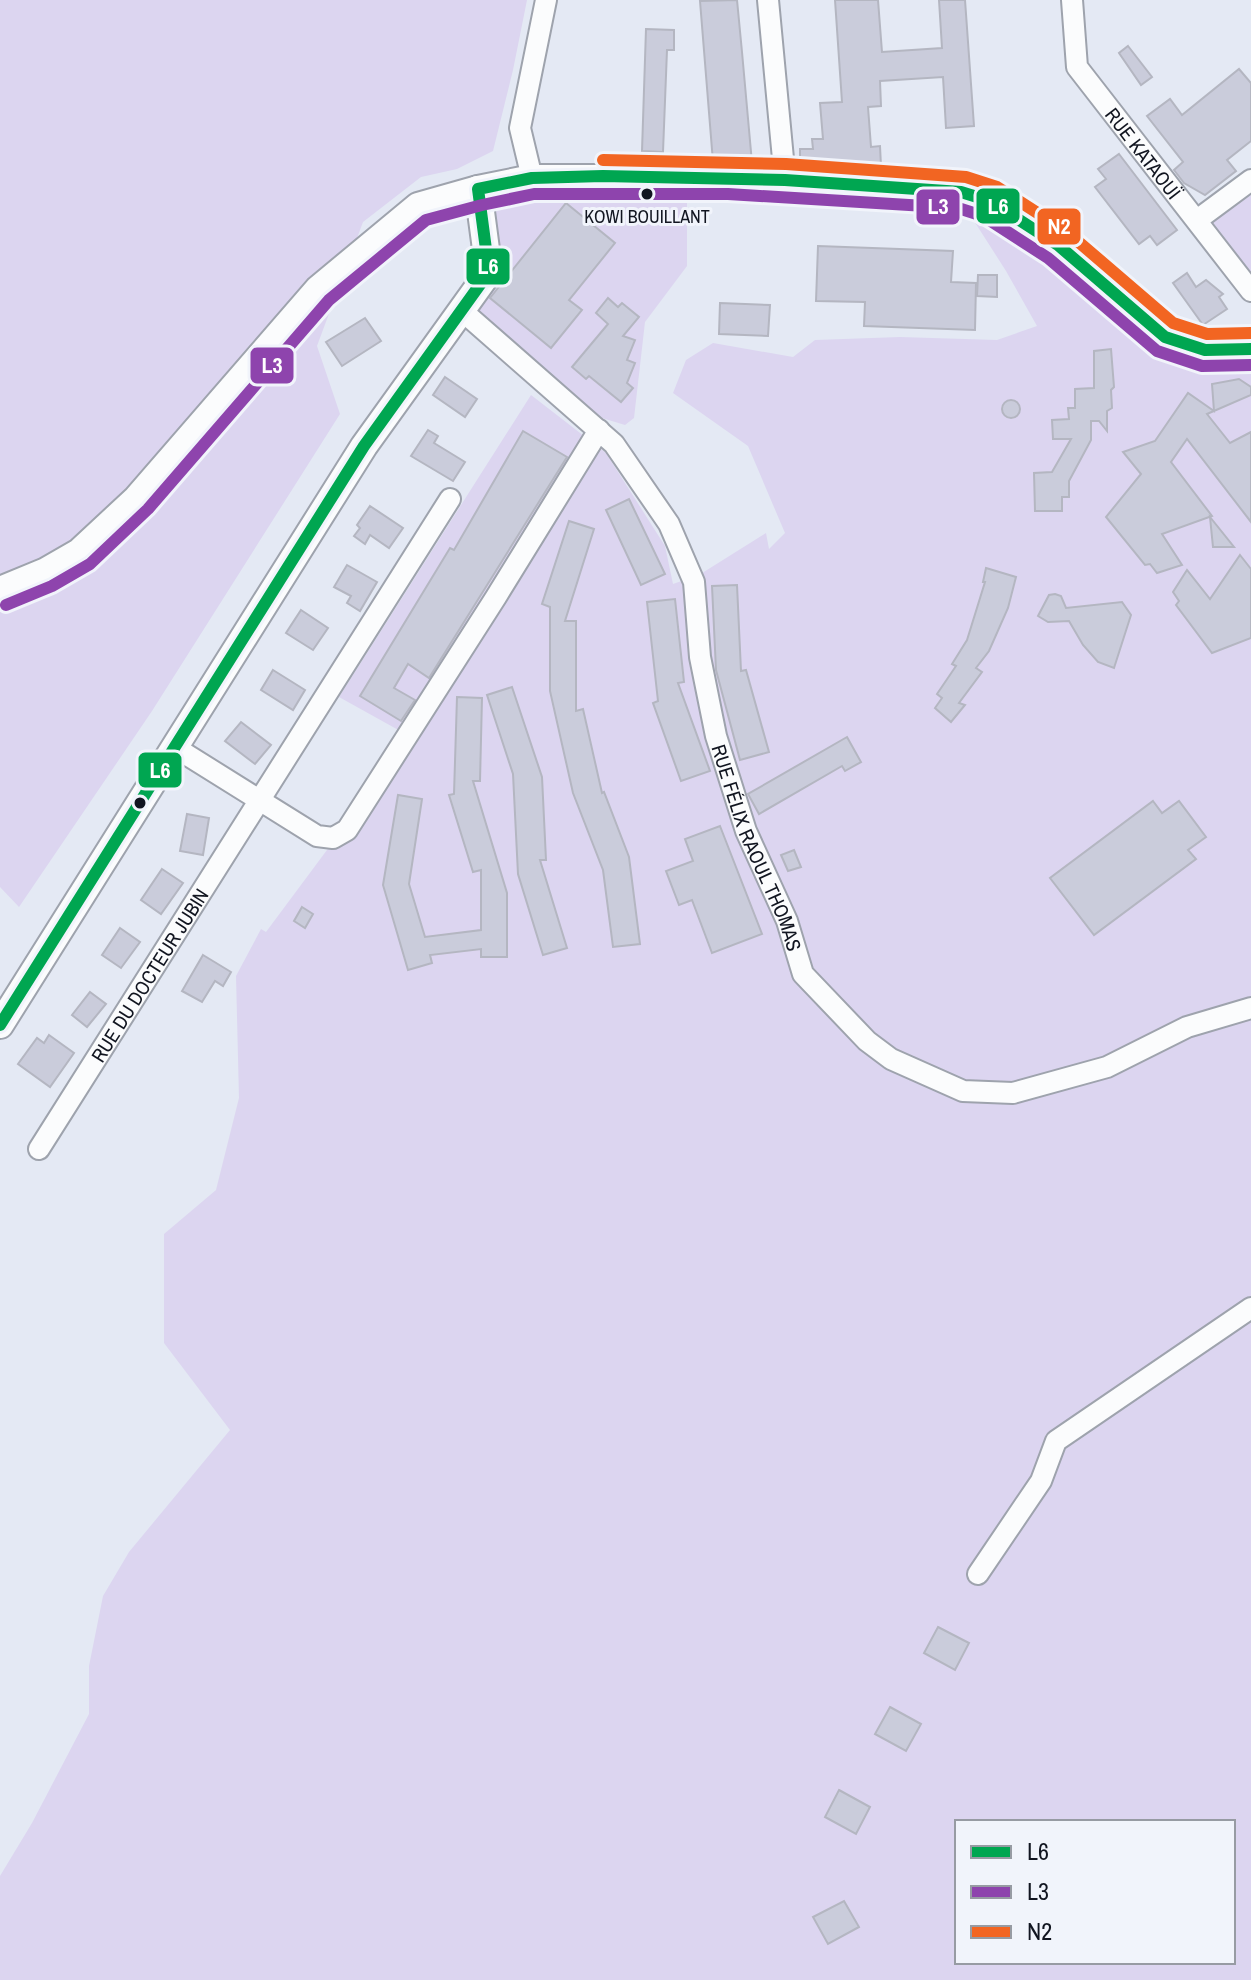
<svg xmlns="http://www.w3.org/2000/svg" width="1251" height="1980" viewBox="0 0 1251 1980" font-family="'Archivo Narrow',sans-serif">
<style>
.green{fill:#dcd5f0;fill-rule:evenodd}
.building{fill:#caccdb;stroke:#b4b6c1;stroke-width:2}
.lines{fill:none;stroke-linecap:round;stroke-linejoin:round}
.street-casing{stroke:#9ea3ad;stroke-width:24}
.secondary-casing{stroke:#9ea3ad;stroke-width:30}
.street{stroke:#fbfcfd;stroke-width:20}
.secondary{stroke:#fbfcfd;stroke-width:26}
.bus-1-casing{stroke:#f1f4fb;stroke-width:18}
.bus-2-casing{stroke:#f1f4fb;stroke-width:18}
.bus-3-casing{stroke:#f1f4fb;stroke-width:18}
.bus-1{stroke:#00a651;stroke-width:12}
.bus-2{stroke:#8e44ad;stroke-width:12}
.bus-3{stroke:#f26522;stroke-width:12}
.bus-dot{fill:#111520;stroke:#f1f4fb;stroke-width:3}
.labels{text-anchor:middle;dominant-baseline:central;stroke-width:6;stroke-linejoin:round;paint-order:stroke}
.bus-label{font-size:18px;fill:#111520;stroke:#f1f4fb}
.street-label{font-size:20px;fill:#111520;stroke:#f1f4fb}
.line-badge{stroke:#f1f4fb;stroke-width:3}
.badge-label{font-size:22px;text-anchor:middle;font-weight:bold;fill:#fff}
</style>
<rect width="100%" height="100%" fill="#e4e9f4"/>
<!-- green -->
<g class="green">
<path d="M 0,0 L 527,0 L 513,70 L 493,151 L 457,169 L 421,177 L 363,222 L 317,346 L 340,414 L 152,711 L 19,907 L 0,887 Z"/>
<path d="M 578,184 L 687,187 L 687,266 L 645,322 L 634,418 L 625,425 L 602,418 L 473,310 L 496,275 L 495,205 L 507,192 Z"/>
<path d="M 1251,195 L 1251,278 L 1209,223 Z"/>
<path d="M 960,199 L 1056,253 L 1125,331 L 1181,367 L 1251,371 L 1251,1980 L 0,1980 L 0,1876 L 32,1823 L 89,1714 L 89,1666 L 103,1596 L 129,1552 L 230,1430 L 164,1343 L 164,1234 L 216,1190 L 239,1098 L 236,976 L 261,929 L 266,932 L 411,737 L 339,697 L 531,395 L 606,453 L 665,546 L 673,584 L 699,575 L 766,533 L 769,549 L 785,533 L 748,446 L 673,393 L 686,360 L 713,343 L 793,357 L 815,340 L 900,337 L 997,340 L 1037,326 L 1006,271 ZM 957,1822 L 1233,1822 L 1233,1962 L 957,1962 Z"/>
</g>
<!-- building -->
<g class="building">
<path d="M 737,0 L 742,52 L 752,163 L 713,162 L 700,1 Z"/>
<path d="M 835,0 L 878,0 L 882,52 L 942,48 L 939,0 L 965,0 L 974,126 L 946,128 L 943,77 L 880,81 L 881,106 L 868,107 L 871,147 L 880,146 L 881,166 L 800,165 L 800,149 L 813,149 L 812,139 L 823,139 L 820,103 L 842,102 Z"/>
<path d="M 646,29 L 674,30 L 674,50 L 667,50 L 663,152 L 642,151 Z"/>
<path d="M 1128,46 L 1152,77 L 1141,85 L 1119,53 Z"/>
<path d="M 1239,69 L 1251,83 L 1251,141 L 1227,160 L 1236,171 L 1205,195 L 1184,183 L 1174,170 L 1183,162 L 1147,116 L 1170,99 L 1182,115 Z"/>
<path d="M 1119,154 L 1177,230 L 1157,245 L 1150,236 L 1139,244 L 1095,187 L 1106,179 L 1098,169 Z"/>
<path d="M 566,203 L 615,243 L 569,300 L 582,310 L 551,348 L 490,298 Z"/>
<path d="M 818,246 L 953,251 L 951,282 L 976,283 L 975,330 L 864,326 L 865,302 L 816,301 Z"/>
<path d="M 1187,273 L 1196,287 L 1206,280 L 1223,294 L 1219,297 L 1227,309 L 1203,325 L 1173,283 Z"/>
<path d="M 978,275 L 997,275 L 997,297 L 977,296 Z"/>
<path d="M 608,298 L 618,307 L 622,303 L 639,317 L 623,336 L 635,340 L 627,360 L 635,363 L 627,383 L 633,388 L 621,402 L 589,376 L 586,379 L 572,367 L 608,324 L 596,313 Z"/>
<path d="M 720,303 L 770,305 L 768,336 L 719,334 Z"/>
<path d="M 365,318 L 381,341 L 342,366 L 326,342 Z"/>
<path d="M 1111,349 L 1114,387 L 1111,390 L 1112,408 L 1107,411 L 1107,431 L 1099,421 L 1091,421 L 1091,440 L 1069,481 L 1069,497 L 1062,497 L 1062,511 L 1035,511 L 1034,473 L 1052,472 L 1071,439 L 1053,439 L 1052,420 L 1069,419 L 1068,408 L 1075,408 L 1075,389 L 1094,388 L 1094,351 Z"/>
<path d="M 445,377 L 477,399 L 465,417 L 433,395 Z"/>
<path d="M 1239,379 L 1251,387 L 1251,395 L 1207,414 L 1230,443 L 1251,432 L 1251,522 L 1187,439 L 1171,462 L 1212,516 L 1162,534 L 1182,565 L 1157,573 L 1150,564 L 1145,565 L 1106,517 L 1141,474 L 1123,452 L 1155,441 L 1188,393 L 1214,411 L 1212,384 Z"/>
<circle cx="1011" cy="409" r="9"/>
<path d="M 428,430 L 438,436 L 434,443 L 465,462 L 453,481 L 411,456 Z"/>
<path d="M 523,431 L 567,457 L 429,678 L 408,664 L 394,688 L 415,700 L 401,721 L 360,696 L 450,548 L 454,550 Z"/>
<path d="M 629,499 L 665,574 L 641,585 L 606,510 Z"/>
<path d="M 370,506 L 403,528 L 389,548 L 370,535 L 365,544 L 354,536 L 360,528 L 357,525 Z"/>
<path d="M 1210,517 L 1234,547 L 1213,547 Z"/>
<path d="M 569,521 L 594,529 L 565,621 L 576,621 L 576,711 L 583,709 L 602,793 L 604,792 L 629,857 L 640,944 L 613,947 L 603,870 L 573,793 L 550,691 L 550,607 L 542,604 Z"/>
<path d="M 1240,555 L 1251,569 L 1251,638 L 1212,653 L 1176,605 L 1179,601 L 1173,592 L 1187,570 L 1210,599 Z"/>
<path d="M 347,565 L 377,582 L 360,611 L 347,603 L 351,596 L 334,587 Z"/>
<path d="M 986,568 L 1016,577 L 1008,608 L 989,651 L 976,668 L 982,672 L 959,703 L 965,705 L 951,722 L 935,708 L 942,698 L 937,694 L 956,666 L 952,664 L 967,640 L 985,582 L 983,582 Z"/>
<path d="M 737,585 L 741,671 L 746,670 L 769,752 L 740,760 L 716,670 L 712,586 Z"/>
<path d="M 1055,594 L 1061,596 L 1066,608 L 1122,602 L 1131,615 L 1114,668 L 1098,662 L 1083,645 L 1069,621 L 1048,622 L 1038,616 L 1049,595 Z"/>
<path d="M 675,599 L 684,682 L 678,683 L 710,771 L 681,781 L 653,703 L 658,701 L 647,602 Z"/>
<path d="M 301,610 L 328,628 L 313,650 L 286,633 Z"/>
<path d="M 273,670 L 305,690 L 293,710 L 261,690 Z"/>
<path d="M 512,687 L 542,777 L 546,860 L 540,860 L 567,948 L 543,955 L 518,874 L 513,774 L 487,695 Z"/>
<path d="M 457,697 L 482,698 L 480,781 L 473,781 L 507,893 L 507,957 L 481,957 L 481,949 L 430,955 L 432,963 L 408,970 L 383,885 L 398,795 L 422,799 L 409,884 L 425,937 L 481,930 L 481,870 L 473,872 L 449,795 L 454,794 Z"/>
<path d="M 241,722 L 271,745 L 255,764 L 225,741 Z"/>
<path d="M 847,737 L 861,762 L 845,771 L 842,766 L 759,814 L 748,794 Z"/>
<path d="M 1153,801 L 1162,813 L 1179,801 L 1206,837 L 1188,850 L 1196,859 L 1094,935 L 1050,878 Z"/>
<path d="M 187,814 L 209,818 L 203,855 L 180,851 Z"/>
<path d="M 720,826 L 762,934 L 712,953 L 692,900 L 679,905 L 666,871 L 693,861 L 685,839 Z"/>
<path d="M 794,850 L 801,867 L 788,871 L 781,855 Z"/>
<path d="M 162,869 L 183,883 L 161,914 L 141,900 Z"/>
<path d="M 302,907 L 313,914 L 305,928 L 294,921 Z"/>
<path d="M 120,928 L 140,942 L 121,968 L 102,955 Z"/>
<path d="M 203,955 L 231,972 L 223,986 L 215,981 L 202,1002 L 182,991 Z"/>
<path d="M 90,992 L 106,1004 L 87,1027 L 72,1015 Z"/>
<path d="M 49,1035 L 74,1053 L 50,1087 L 18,1064 L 37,1038 L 44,1043 Z"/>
<path d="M 938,1627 L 969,1643 L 955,1670 L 924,1653 Z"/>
<path d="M 890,1707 L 921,1724 L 906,1751 L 875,1734 Z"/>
<path d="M 839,1790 L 870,1807 L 856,1834 L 825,1817 Z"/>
<path d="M 844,1901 L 859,1927 L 828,1944 L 813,1917 Z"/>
</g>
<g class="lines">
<!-- street casing -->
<g class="street-casing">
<g id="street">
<path d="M 768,0 L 785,180"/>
<path id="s1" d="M 1072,0 L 1077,67 L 1251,291"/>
<path d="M 532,178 L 520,128 L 546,0"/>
<path d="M 1197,220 L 1251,180"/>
<path id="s2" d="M 460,309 L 614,444 L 669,524 L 694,582 L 700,657 L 716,736 L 746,831 L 787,921 L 803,974 L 867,1041 L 891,1059 L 963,1091 L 1013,1093 L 1107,1067 L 1187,1027 L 1251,1008"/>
<path d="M 176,748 L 317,836 L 333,838 L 347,830 L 496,597 L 599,430"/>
<path id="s3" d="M 39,1149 L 450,499"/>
<path d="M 978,1574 L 1041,1481 L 1056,1441 L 1251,1308"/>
</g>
</g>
<!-- secondary casing -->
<g class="secondary-casing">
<g id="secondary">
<path d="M 0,590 L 46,571 L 79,552 L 136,499 L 318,289 L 418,206 L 478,189 L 532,178 L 728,178 L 961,192 L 990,201 L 1058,245 L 1165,337 L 1205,350 L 1251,349"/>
<path d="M 0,1025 L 364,446 L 489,272 L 478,189"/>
</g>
</g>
<!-- street -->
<use href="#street" class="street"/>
<!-- secondary -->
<use href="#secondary" class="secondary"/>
<!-- bus-1 casing -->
<g class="bus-1-casing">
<path id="bus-1" d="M 0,1025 L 364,446 L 489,272 L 478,189 L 532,178 L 603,176 L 785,180 L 961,192 L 990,201 L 1058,245 L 1165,337 L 1205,350 L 1251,349"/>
</g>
<!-- bus-2 casing -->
<g class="bus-2-casing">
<path id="bus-2" d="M 6,605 L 52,586 L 90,564 L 148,509 L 329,300 L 426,220 L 482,205 L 534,194 L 728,194 L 958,208 L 983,216 L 1048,258 L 1157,351 L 1202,366 L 1251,365"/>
</g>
<!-- bus-3 casing -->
<g class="bus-3-casing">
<path id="bus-3" d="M 603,160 L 786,164 L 966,177 L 997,187 L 1067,232 L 1173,323 L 1207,334 L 1251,333"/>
</g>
<!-- bus-1 -->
<use href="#bus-1" class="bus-1"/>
<!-- bus-2 -->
<use href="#bus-2" class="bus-2"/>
<!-- bus-3 -->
<use href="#bus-3" class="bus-3"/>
</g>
<!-- markers -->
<g class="bus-dot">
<circle cx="647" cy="194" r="7"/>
<circle cx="140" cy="803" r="7"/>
</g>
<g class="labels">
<!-- bus labels -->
<g class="bus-label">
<text x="647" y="216">KOWI BOUILLANT</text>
</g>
<!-- street labels -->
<g class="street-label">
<text stroke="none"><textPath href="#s1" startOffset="176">RUE KATAOUÏ</textPath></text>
<text stroke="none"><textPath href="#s2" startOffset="640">RUE FÉLIX RAOUL THOMAS</textPath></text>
<text stroke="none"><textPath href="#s3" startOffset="206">RUE DU DOCTEUR JUBIN</textPath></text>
</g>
</g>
<g class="line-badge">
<rect x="975" y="187" width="46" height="38" rx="8" fill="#00a651"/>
<rect x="915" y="188" width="46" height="38" rx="8" fill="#8e44ad"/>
<rect x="1036" y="207" width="46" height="39" rx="8" fill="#f26522"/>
<rect x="465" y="247" width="46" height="39" rx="8" fill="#00a651"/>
<rect x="249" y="346" width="46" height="39" rx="8" fill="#8e44ad"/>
<rect x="137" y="751" width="46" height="38" rx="8" fill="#00a651"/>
</g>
<g class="badge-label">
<text x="998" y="214">L6</text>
<text x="938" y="214">L3</text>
<text x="1059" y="234">N2</text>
<text x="488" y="274">L6</text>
<text x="272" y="373">L3</text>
<text x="160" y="778">L6</text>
</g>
<!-- legend -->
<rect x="955" y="1820" width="280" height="144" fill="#f1f4fb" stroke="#979ba3" stroke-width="2"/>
<rect x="971" y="1846" width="40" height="12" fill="#00a651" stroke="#979ba3" stroke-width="2"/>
<text x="1027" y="1860" font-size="24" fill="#111520">L6</text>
<rect x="971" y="1886" width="40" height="12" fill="#8e44ad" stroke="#979ba3" stroke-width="2"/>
<text x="1027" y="1900" font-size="24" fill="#111520">L3</text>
<rect x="971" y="1926" width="40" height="12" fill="#f26522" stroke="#979ba3" stroke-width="2"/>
<text x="1027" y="1940" font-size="24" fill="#111520">N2</text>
</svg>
